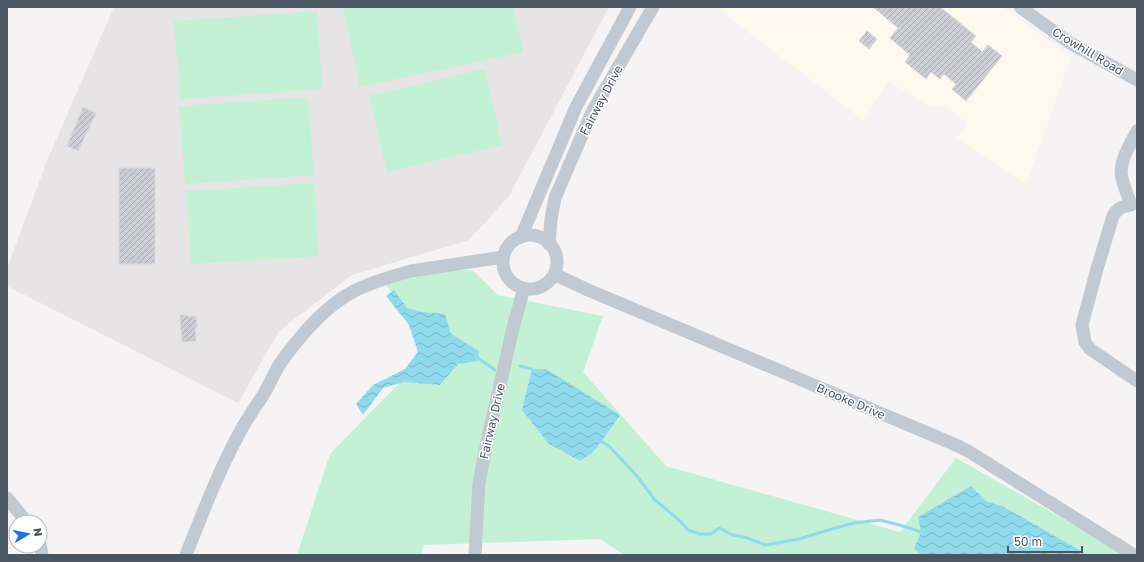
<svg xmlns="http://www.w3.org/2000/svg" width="1144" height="562" viewBox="0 0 1144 562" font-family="'Golos Text',sans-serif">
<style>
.commercial{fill:#fdf9ef}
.education{fill:#e6e4e5}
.green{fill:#c3f1d5}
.water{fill:url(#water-waves)}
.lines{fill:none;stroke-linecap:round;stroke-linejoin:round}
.stream{stroke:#90daee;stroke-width:3}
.building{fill:url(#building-hatch);stroke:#d7d9de}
.minor{stroke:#c1cad2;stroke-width:13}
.labels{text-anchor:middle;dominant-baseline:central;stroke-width:3;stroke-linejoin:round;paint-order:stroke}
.street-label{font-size:12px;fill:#4a5661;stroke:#fff}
</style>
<defs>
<pattern id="water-waves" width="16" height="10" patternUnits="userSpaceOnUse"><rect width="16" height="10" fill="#90daee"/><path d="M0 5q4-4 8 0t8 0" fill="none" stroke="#78b4c4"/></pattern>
<pattern id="building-hatch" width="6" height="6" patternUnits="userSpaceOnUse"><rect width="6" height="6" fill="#cdcfd5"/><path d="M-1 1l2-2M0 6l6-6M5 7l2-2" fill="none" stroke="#a8abb0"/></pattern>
</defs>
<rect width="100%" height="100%" fill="#f5f3f3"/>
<!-- commercial -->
<path class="commercial" d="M 716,7 L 1003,7 L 1071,57 L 1026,185 L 956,138 L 967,123 L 947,108 L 927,105 L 888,81 L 864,121 Z"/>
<!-- education -->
<path class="education" d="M 114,7 L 609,7 L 509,196 L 469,240 L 352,275 L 279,331 L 238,403 L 7,286 L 7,269 L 46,163 Z"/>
<!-- green -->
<g class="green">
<path d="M 343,7 L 513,7 L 523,52 L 360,87 Z"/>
<path d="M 317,11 L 322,89 L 180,99 L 174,21 Z"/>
<path d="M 485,69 L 502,145 L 387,172 L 369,96 Z"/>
<path d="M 308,97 L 314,175 L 185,184 L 179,106 Z"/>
<path d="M 315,183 L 319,256 L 191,264 L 186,191 Z"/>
<path d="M 472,270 L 498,295 L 603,316 L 583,372 L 666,466 L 900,532 L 956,458 L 1127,555 L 624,555 L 600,539 L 424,545 L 420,555 L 297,555 L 330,454 L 419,363 L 422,337 L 386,285 L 434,271 Z"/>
</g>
<!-- water -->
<g class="water">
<path d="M 394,290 L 407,308 L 422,312 L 445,314 L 451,334 L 479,351 L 478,361 L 458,364 L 440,385 L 404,382 L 383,388 L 363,415 L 356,404 L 373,385 L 405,369 L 418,352 L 409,325 L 386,296 Z"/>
<path d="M 532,369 L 546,369 L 620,415 L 601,442 L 592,453 L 580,461 L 548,443 L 522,410 Z"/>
<path d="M 971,486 L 986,501 L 1004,507 L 1085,553 L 1086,555 L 922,555 L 914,549 L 921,532 L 918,517 Z"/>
</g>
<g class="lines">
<!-- stream -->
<g class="stream">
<path d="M 474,357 L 478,358 L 495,370"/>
<path d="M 520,366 L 532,369 L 533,372"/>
<path d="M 599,440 L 610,447 L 636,475 L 655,500 L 680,521 L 688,530 L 700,534 L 711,534 L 719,528 L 733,535 L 744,537 L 766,545 L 799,539 L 825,531 L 854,523 L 880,520 L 903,526 L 921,532 L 925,531"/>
</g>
</g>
<!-- building -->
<g class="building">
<path d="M 873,7 L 940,7 L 976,36 L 971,42 L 982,52 L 988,45 L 1002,56 L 966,101 L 952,89 L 956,84 L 944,74 L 940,79 L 931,72 L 926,79 L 905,62 L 910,55 L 890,38 L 898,28 Z"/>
<path d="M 867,31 L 877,39 L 869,49 L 859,41 Z"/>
<path d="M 83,107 L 96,113 L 78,151 L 67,146 Z"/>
<rect x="119" y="168" width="36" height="96"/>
<path d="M 180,315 L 188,315 L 188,317 L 196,316 L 197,327 L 195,327 L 196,341 L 182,342 Z"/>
</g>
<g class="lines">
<!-- minor -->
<g class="minor">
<path d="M 1020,7 L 1070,43 L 1137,80"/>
<path d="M 1137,131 C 1130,145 1118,162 1122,178 C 1124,187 1128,196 1131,205 C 1122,207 1118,207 1113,216 L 1097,269 L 1082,325 L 1085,342 L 1090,349 L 1137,381"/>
<circle cx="530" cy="262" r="27"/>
<path d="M 521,237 L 576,107 L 630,7"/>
<path d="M 549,244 L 551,219 L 555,198 L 592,112 L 653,7"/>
<path d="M 554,274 L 588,290 L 956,445 L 968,451 L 1134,555"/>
<path d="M 7,498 L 27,522"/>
<path d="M 40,543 L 42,555"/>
<path d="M 186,555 C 203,512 219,470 241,430 C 248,417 257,405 265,392 C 270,383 274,374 279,365 C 296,341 316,316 341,299 C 361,285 387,278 411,271 L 503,257"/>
<path d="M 475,555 L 479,483 L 488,437 L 513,328 L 524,288"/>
</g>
</g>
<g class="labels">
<!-- street labels -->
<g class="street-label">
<text transform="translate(1088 51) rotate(31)">Crowhill Road</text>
<text transform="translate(601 100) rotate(-62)">Fairway Drive</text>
<text transform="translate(851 401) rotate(23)">Brooke Drive</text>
<text transform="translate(492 421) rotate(-77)">Fairway Drive</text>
</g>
</g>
<!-- border -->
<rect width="1144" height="562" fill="none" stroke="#4a5661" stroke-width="16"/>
<!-- north arrow -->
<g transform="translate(28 534) rotate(80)"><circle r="19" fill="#ffffff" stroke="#b7bbc0"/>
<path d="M0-3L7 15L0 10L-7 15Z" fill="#1a73e8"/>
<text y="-6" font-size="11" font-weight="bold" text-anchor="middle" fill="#4a5661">N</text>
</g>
<!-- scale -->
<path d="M1008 546v6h74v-6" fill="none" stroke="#4a5661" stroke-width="2"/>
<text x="1014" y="546" font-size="12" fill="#4a5661" stroke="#ffffff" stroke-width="3" paint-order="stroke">50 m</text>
</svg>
